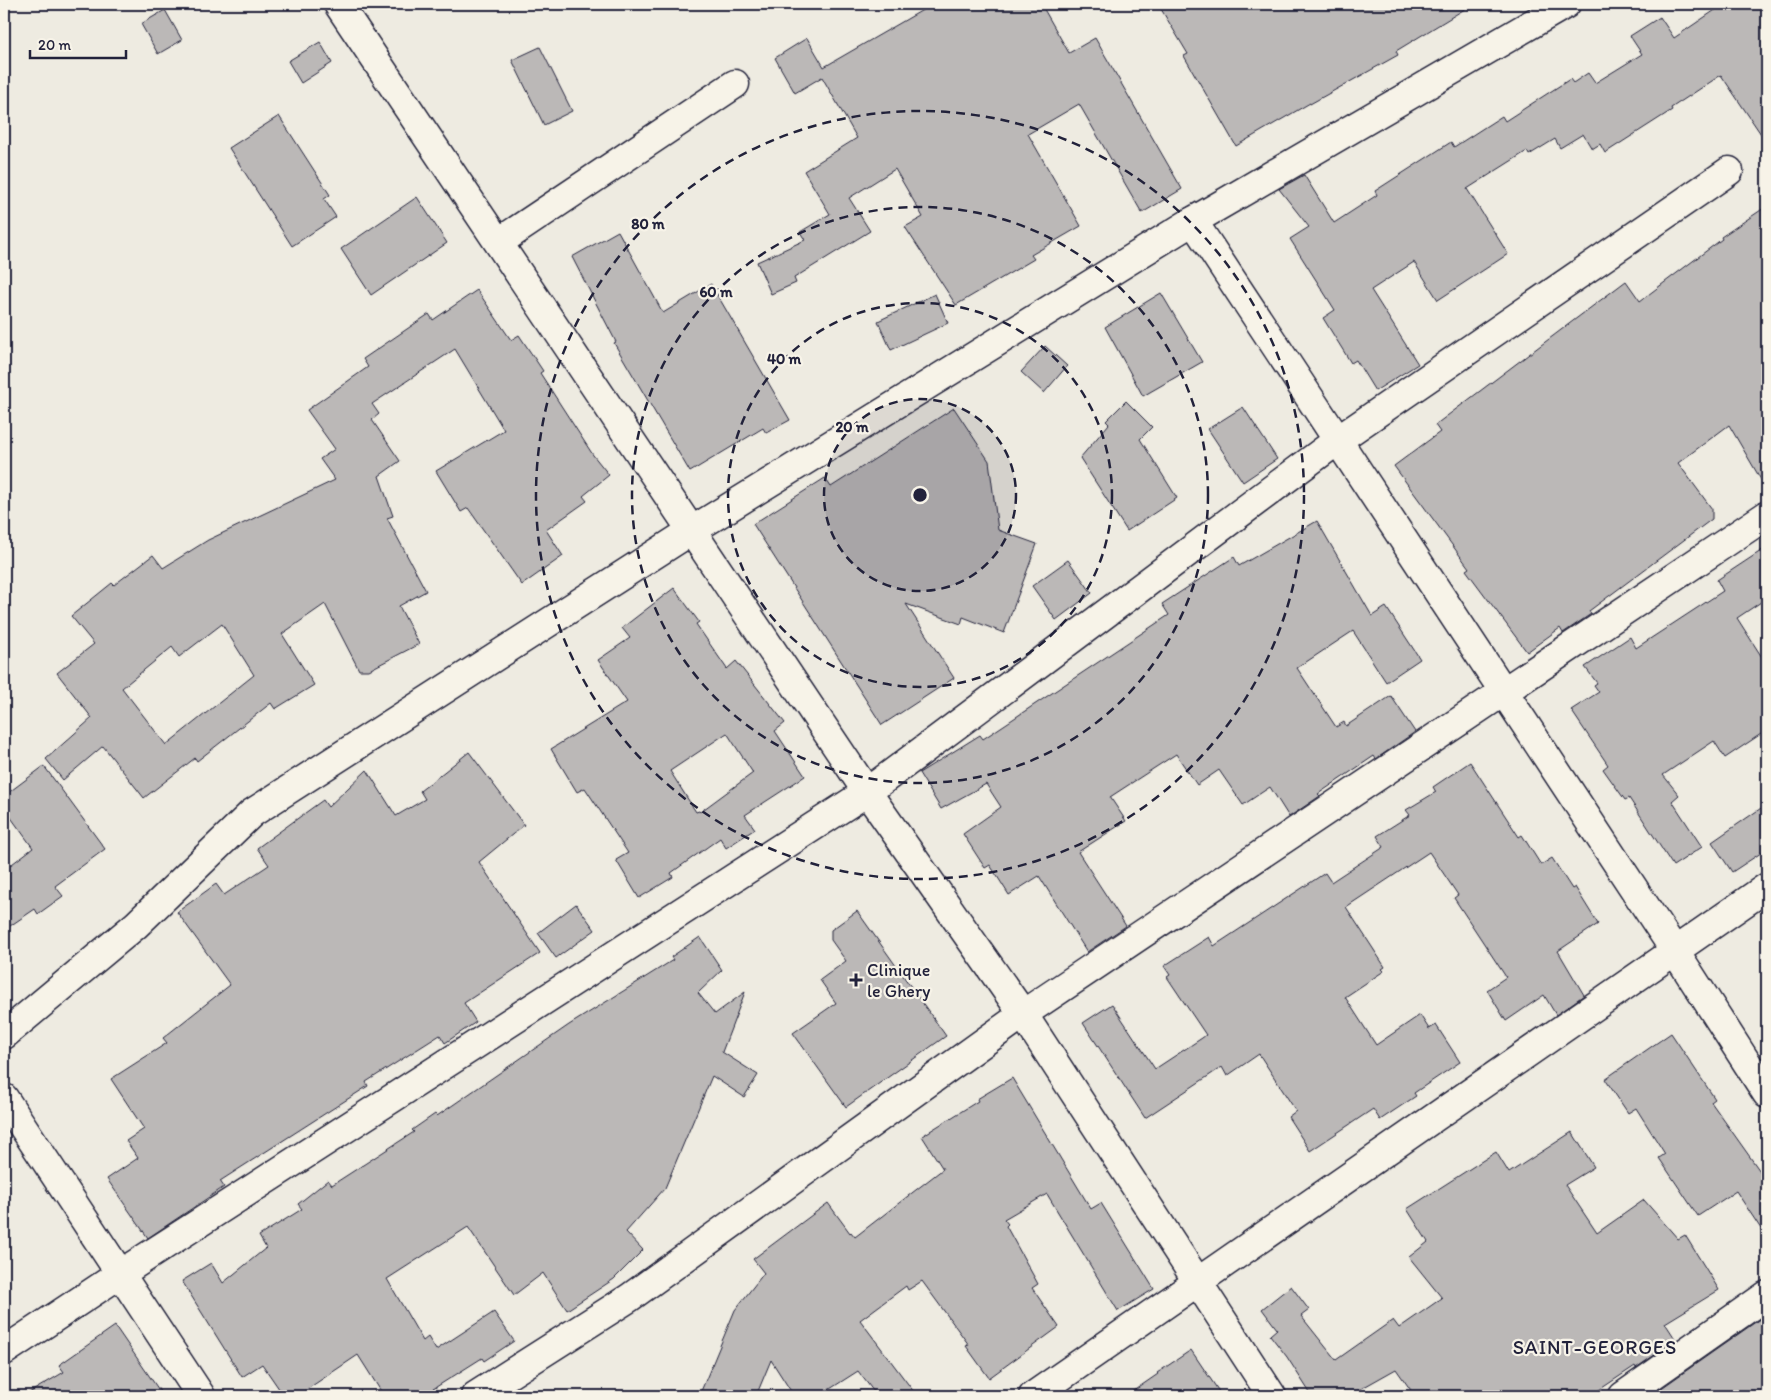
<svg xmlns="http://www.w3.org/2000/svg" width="1771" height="1400" viewBox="0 0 1771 1400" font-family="Itim,sans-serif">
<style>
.building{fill:#bbb8b7;stroke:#22223b;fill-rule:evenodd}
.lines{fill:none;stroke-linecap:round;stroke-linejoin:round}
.minor-casing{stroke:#22223b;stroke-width:31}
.minor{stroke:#f7f3e8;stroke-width:28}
.ring{fill:none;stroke:#22223b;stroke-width:2.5;stroke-dasharray:9 6}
.poi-dot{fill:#22223b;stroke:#f7f3e8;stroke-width:2}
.labels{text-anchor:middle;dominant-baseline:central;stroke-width:4.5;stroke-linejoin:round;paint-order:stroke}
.poi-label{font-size:18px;fill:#22223b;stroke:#f7f3e8;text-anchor:start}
.quarter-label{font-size:20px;letter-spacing:1px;fill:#22223b;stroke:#f7f3e8}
.centre{fill:#22223b;stroke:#f7f3e8;stroke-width:2.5}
.ring-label{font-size:15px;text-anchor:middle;font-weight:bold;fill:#22223b;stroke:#f7f3e8;stroke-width:4.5;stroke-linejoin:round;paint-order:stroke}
</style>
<rect width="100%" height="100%" fill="#eeebe1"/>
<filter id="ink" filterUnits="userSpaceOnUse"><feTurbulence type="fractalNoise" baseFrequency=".02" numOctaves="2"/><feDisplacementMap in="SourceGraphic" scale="10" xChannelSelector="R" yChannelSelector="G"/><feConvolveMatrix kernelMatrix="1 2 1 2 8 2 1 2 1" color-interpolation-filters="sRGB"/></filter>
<g filter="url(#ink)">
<!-- building -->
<g class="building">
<path d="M 933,4 L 1041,4 L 1069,53 L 1095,38 L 1182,189 L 1142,213 L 1079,104 L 1028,134 L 1081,226 L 1031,255 L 1034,259 L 956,305 L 905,227 L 923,217 L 895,169 L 849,198 L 870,231 L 794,278 L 796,283 L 771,294 L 757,262 L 805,240 L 800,232 L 830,214 L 804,171 L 857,138 L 822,77 L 795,93 L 775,58 L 807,38 L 824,67 Z"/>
<path d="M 1158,4 L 1473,4 L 1396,51 L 1398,55 L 1310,104 L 1310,103 L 1236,146 L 1184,56 L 1188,54 Z"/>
<path d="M 1724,4 L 1767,4 L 1767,143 L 1721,75 L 1671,108 L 1672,110 L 1605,153 L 1600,144 L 1592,149 L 1583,134 L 1560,148 L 1555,139 L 1529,155 L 1527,151 L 1467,189 L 1508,254 L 1438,300 L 1414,262 L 1371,290 L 1418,364 L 1375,391 L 1356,360 L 1351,363 L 1323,318 L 1335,310 L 1290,239 L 1309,227 L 1279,189 L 1304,175 L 1334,223 L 1377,195 L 1375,191 L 1451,142 L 1454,147 L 1502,116 L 1505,121 L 1570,79 L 1573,83 L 1588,73 L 1595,83 L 1642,54 L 1630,36 L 1660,17 L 1674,38 Z"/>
<path d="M 165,10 L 182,40 L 158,54 L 141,24 Z"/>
<path d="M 320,42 L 332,63 L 301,83 L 288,61 Z"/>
<path d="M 540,47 L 572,111 L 544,125 L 512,60 Z"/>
<path d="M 279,116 L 330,195 L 324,199 L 336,217 L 292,246 L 229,148 Z"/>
<path d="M 417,197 L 447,243 L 371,295 L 341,249 Z"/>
<path d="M 1767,206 L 1767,490 L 1729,425 L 1678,463 L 1712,509 L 1712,519 L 1589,611 L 1591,614 L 1563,633 L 1560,628 L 1527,652 L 1466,570 L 1469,568 L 1394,466 L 1440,432 L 1435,425 L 1626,281 L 1640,301 L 1722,239 L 1721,237 Z"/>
<path d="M 618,231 L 663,313 L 711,284 L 790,420 L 766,433 L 763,428 L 690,472 L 614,343 L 616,342 L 572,257 Z"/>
<path d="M 477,290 L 511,340 L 519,335 L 543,371 L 540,373 L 593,455 L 609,475 L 583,496 L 587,501 L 546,530 L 563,556 L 522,585 L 468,508 L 461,512 L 436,471 L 504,430 L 455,349 L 372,404 L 379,414 L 372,420 L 400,461 L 379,476 L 393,516 L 387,518 L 426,591 L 399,606 L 419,644 L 369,670 L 359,670 L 325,604 L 282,634 L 314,685 L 275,709 L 271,703 L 197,761 L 195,758 L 144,798 L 103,746 L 63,780 L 46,759 L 92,718 L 57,673 L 94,644 L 71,616 L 112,583 L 114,585 L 153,555 L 163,568 L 208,540 L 335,480 L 320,459 L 335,449 L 307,410 L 368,367 L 363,359 L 429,314 L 433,320 ZM 222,624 L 254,675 L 166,745 L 122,688 L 172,647 L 179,657 Z"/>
<path d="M 1161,293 L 1202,362 L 1143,396 L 1105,327 Z"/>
<path d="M 935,294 L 948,323 L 891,350 L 878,321 Z"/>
<path d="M 1045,346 L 1067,366 L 1044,393 L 1021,372 Z"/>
<path d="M 1126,401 L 1152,427 L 1140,439 L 1177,498 L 1127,531 L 1080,458 L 1109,424 L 1106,421 Z"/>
<path d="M 1243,407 L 1277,459 L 1243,482 L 1208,429 Z"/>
<path d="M 954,408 L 989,461 L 998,530 L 1037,544 L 1004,633 L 963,617 L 961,624 L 906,604 L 954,678 L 882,725 L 753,524 L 825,478 L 831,487 Z"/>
<path d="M 1317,521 L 1372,616 L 1386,607 L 1420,659 L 1386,682 L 1353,631 L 1297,668 L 1336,727 L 1344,722 L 1346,726 L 1391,696 L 1415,732 L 1376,759 L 1374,756 L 1318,794 L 1320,796 L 1289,817 L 1270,787 L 1243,805 L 1219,770 L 1197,785 L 1176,754 L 1110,797 L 1126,821 L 1078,852 L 1126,926 L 1087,952 L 1039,876 L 1009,895 L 990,865 L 985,868 L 963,834 L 1001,807 L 986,784 L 941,809 L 919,773 L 980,735 L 983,739 L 1169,615 L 1162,604 L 1234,557 L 1239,566 Z"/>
<path d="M 1767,547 L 1767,598 L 1737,618 L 1767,665 L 1767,730 L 1725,758 L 1714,741 L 1663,775 L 1679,795 L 1672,801 L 1702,847 L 1673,866 L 1629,798 L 1625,800 L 1603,769 L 1608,765 L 1571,710 L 1599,692 L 1594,685 L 1597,683 L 1585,667 L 1630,637 L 1636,648 L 1723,591 L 1717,580 Z"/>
<path d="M 1068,560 L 1092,593 L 1056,620 L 1032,586 Z"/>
<path d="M 674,588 L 699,622 L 696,624 L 727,669 L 736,661 L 785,723 L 775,731 L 805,776 L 745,815 L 755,829 L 726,848 L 720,838 L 671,873 L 673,877 L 639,898 L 616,860 L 628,853 L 585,788 L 577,792 L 551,749 L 627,702 L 598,660 L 630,638 L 622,628 ZM 727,733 L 753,773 L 700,812 L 699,811 L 696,812 L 670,771 Z"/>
<path d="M 469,752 L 524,825 L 479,862 L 540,953 L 464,1003 L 476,1022 L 445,1043 L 440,1035 L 366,1082 L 368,1086 L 220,1181 L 224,1187 L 148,1238 L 107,1179 L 138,1158 L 126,1141 L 144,1129 L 111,1079 L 167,1043 L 163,1038 L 230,985 L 177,912 L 216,884 L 224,895 L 269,865 L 257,848 L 323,800 L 328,807 L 367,770 L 396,816 L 425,799 L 420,791 Z"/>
<path d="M 1470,762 L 1519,837 L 1522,835 L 1541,865 L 1552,858 L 1572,889 L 1575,887 L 1598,924 L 1558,951 L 1584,995 L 1556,1015 L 1544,995 L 1506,1021 L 1487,990 L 1506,977 L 1454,898 L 1458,895 L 1429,852 L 1346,907 L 1385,967 L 1382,969 L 1384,971 L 1345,997 L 1376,1045 L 1420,1015 L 1429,1029 L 1436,1025 L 1460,1062 L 1414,1093 L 1416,1096 L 1380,1120 L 1373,1109 L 1310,1151 L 1288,1117 L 1296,1111 L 1259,1054 L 1227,1076 L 1222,1067 L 1145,1118 L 1083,1023 L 1112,1004 L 1155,1069 L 1202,1038 L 1206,1035 L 1167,977 L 1170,975 L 1164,966 L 1209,937 L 1214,946 L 1325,873 L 1331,882 L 1384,847 L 1377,836 L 1410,815 L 1406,810 L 1436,792 L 1433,787 Z"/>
<path d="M 44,766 L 105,849 L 55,886 L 63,896 L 38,914 L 35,909 L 4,930 L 4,870 L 33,848 L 4,808 L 4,796 Z"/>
<path d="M 1767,804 L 1767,849 L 1732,872 L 1712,842 Z"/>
<path d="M 576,904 L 595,930 L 556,958 L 538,933 Z"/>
<path d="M 857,911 L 946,1036 L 846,1107 L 793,1033 L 836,1003 L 820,980 L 846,961 L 831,940 L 831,930 Z"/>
<path d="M 700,937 L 722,970 L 698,993 L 715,1014 L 745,992 L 722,1052 L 758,1075 L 744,1097 L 712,1076 L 665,1188 L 626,1232 L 643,1250 L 614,1279 L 567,1310 L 543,1273 L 514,1295 L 468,1227 L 387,1279 L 423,1341 L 428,1337 L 436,1350 L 494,1312 L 514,1341 L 484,1361 L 482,1358 L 422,1396 L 384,1396 L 358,1355 L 297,1396 L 284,1396 L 262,1364 L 242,1377 L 182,1281 L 211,1263 L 223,1283 L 266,1248 L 259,1236 L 302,1209 L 298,1204 L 328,1180 L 332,1185 L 414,1132 L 412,1130 L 435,1114 L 437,1116 L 569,1025 L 673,960 L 671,957 Z"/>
<path d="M 1671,1033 L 1715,1099 L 1711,1102 L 1767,1181 L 1767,1238 L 1736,1191 L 1698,1216 L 1659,1158 L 1665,1154 L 1636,1108 L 1628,1113 L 1605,1079 Z"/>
<path d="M 1012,1078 L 1091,1209 L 1101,1203 L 1154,1289 L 1118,1311 L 1047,1194 L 1004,1219 L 1008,1224 L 1006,1226 L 1038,1284 L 1032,1288 L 1059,1327 L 989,1378 L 966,1346 L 969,1345 L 922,1281 L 908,1290 L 906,1286 L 860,1320 L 917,1396 L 877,1396 L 858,1371 L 819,1396 L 794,1396 L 771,1360 L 756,1396 L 699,1396 L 735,1310 L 764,1273 L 753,1259 L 828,1203 L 850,1233 L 851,1232 L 855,1237 L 943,1169 L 922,1136 L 978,1101 L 977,1099 Z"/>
<path d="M 1572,1132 L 1594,1167 L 1565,1185 L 1597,1233 L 1644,1200 L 1678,1239 L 1685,1235 L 1719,1290 L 1665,1323 L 1676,1340 L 1636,1368 L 1635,1366 L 1590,1396 L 1415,1396 L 1396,1369 L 1348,1396 L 1312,1396 L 1287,1357 L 1270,1335 L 1277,1329 L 1262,1309 L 1291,1286 L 1309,1310 L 1301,1316 L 1336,1360 L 1393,1320 L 1399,1328 L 1442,1298 L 1409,1257 L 1428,1242 L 1407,1209 L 1496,1152 L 1509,1173 Z"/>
<path d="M 1767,1314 L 1767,1387 L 1754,1396 L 1655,1396 L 1653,1394 Z"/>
<path d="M 115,1326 L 163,1396 L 24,1396 L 64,1372 L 59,1365 Z"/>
<path d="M 1191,1350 L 1222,1396 L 1126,1396 L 1158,1374 L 1157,1373 Z"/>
</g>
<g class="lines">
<!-- minor casing -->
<g class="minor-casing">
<g id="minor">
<path d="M 338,4 L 867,792 L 1023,1014 L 1272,1396"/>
<path d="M 1193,221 L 1675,951 L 1767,1094"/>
<path d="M 499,242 L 735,84"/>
<path d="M 4,1035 L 136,925 L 252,813 L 691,531 L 1193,221 L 1566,4"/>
<path d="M 4,1098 L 201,1396"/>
<path d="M 4,1351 L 120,1274 L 867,792 L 1338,440 L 1729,171"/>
<path d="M 475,1396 L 629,1298 L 1023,1014 L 1767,515"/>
<path d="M 1033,1396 L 1767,887"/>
<path d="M 1623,1396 L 1767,1295"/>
</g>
</g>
<!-- minor -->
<use href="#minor" class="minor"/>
</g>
</g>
<!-- distance rings -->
<circle cx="920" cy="495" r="96" fill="#22223b" fill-opacity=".12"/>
<g class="ring">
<circle cx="920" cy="495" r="96"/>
<circle cx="920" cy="495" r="192"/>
<circle cx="920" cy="495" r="288"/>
<circle cx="920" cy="495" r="384"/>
</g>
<!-- markers -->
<path class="poi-dot" d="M853.5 972.5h5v5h5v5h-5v5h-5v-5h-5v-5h5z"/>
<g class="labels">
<!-- poi labels -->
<g class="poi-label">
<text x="867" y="970">Clinique<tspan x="867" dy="21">le Ghery</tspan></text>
</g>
<!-- quarter labels -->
<g class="quarter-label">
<text x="1595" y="1347">SAINT-GEORGES</text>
</g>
</g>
<circle cx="920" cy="495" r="8" class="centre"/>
<g class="ring-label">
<text x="648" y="229">80 m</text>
<text x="716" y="297">60 m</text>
<text x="784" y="364">40 m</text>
<text x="852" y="432">20 m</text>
</g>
<!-- margin -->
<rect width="1771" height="1400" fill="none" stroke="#f7f3e8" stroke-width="20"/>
<rect x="10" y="10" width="1751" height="1380" fill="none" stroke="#22223b" stroke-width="2" filter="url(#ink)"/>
<!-- scale -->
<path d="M30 50v8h96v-8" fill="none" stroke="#22223b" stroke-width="2.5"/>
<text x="38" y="50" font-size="15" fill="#22223b" stroke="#f7f3e8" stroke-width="4" paint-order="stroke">20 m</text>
</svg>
